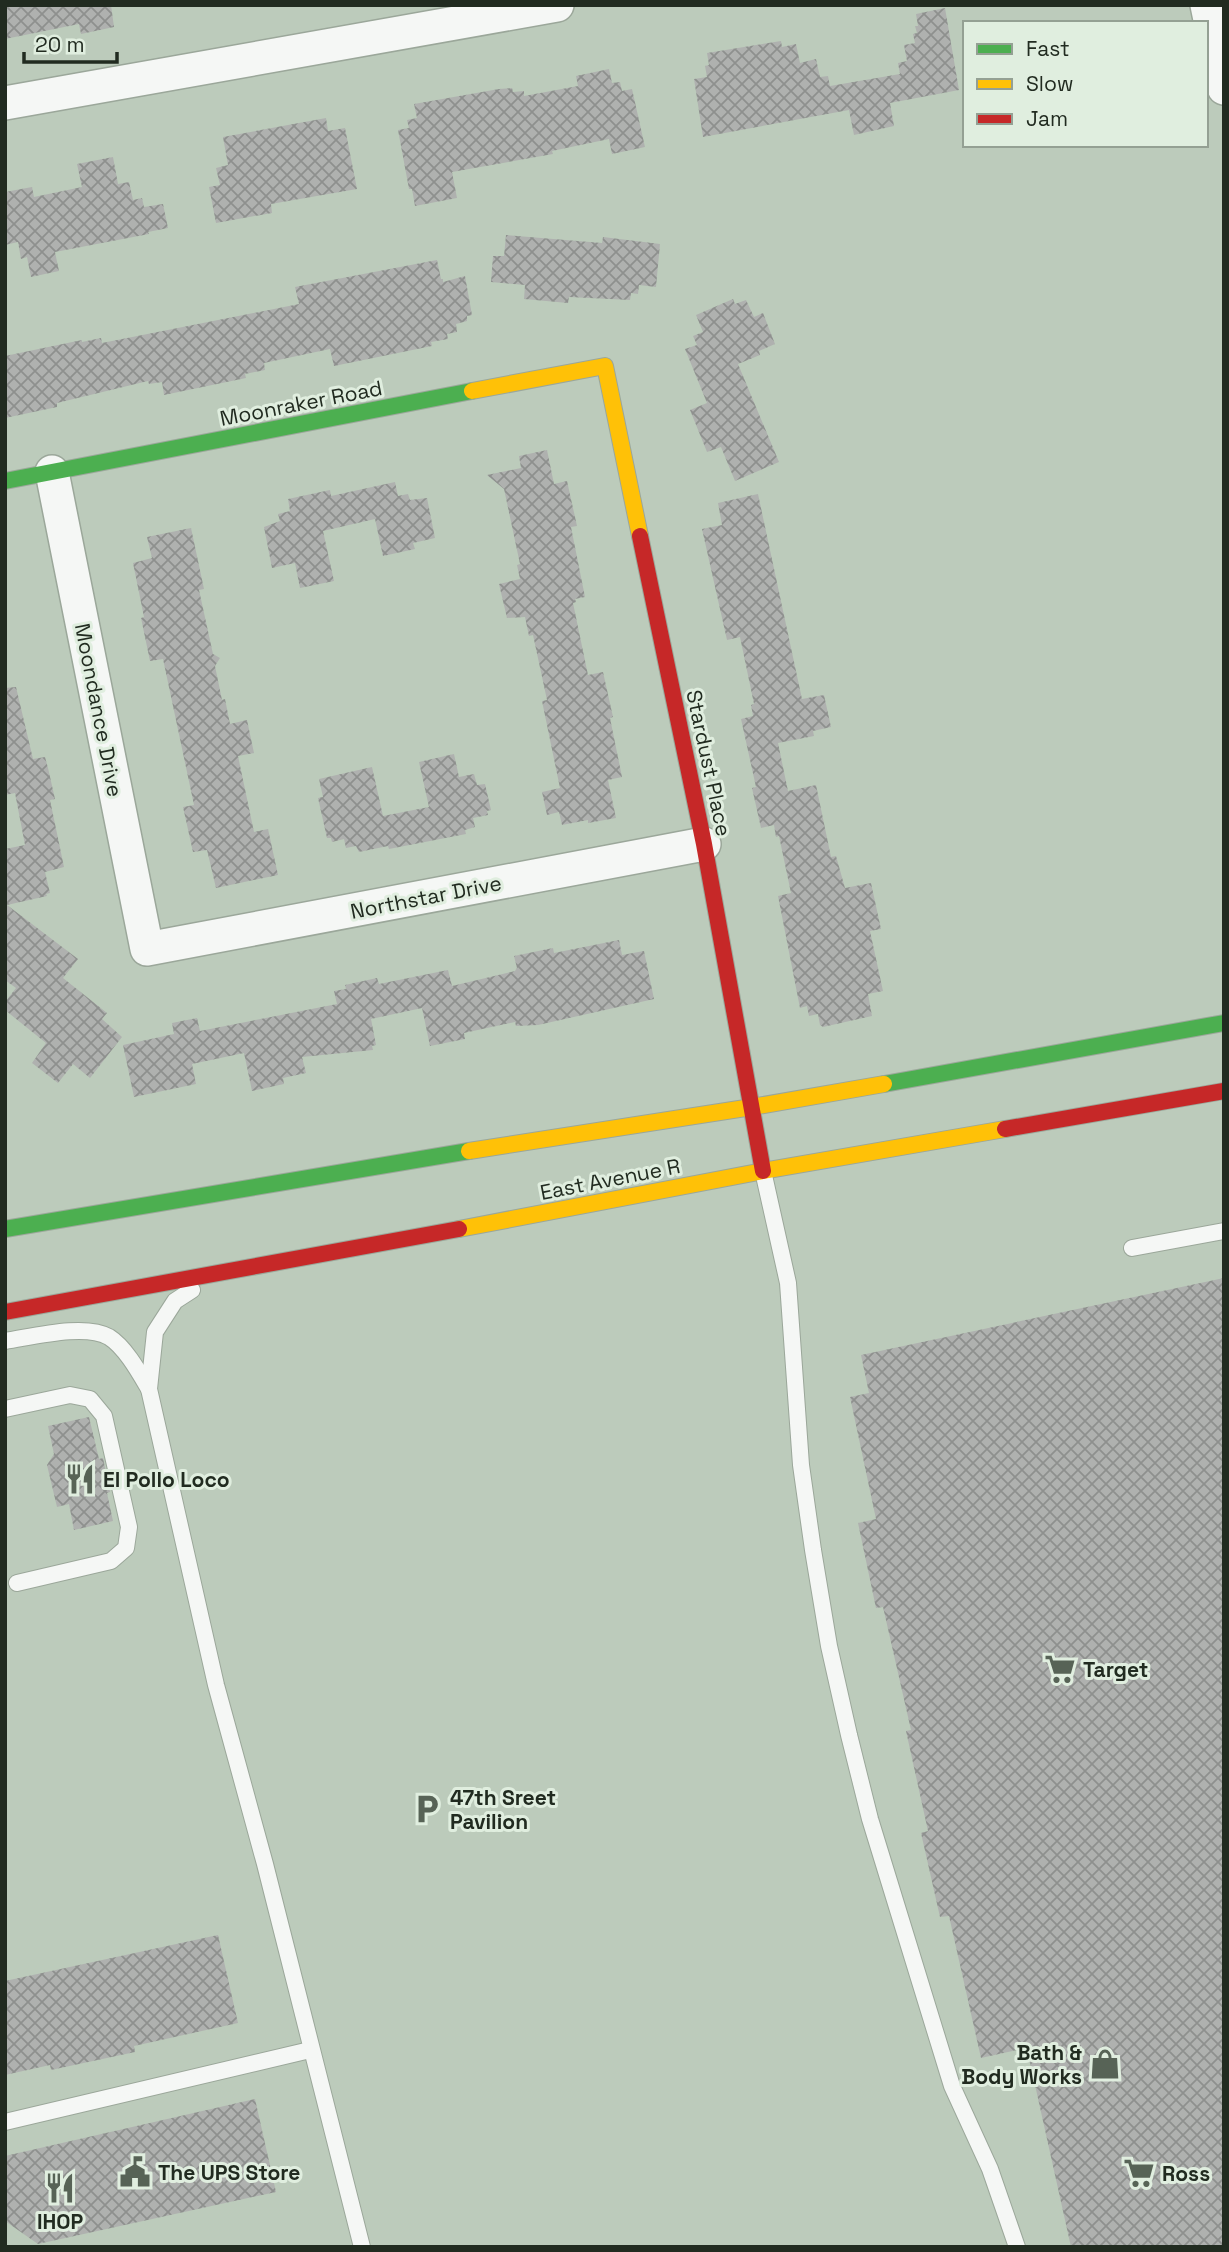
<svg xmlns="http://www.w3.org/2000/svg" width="1229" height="2252" viewBox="0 0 1229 2252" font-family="'Space Grotesk',sans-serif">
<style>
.building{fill:url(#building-cross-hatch)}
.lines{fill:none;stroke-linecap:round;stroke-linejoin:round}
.lane-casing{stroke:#9ba79a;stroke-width:18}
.street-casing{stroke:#9ba79a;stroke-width:36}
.fast-casing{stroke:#9ba79a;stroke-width:18}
.slow-casing{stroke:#9ba79a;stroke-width:18}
.jam-casing{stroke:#9ba79a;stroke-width:18}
.lane{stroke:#f5f7f5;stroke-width:16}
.street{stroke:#f5f7f5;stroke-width:33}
.fast{stroke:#4caf50;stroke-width:16}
.slow{stroke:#ffc107;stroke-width:16}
.jam{stroke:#c62828;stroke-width:16}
.labels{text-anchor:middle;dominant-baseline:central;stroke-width:6;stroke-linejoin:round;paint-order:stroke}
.street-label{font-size:21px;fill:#212b20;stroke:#e0eedf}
.poi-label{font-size:21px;font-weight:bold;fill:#212b20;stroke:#e0eedf;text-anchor:start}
</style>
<defs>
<pattern id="building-cross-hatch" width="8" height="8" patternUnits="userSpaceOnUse" patternTransform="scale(1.75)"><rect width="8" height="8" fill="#afb1af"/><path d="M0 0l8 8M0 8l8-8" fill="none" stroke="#8e908e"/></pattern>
</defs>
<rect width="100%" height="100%" fill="#bccbbb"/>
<!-- building -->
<g class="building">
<path d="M 5,5 L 111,5 L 114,27 L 81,34 L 79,24 L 5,39 Z"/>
<path d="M 945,8 L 959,90 L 890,103 L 894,126 L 854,135 L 849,110 L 703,137 L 694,79 L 707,77 L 705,66 L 709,65 L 707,53 L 781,41 L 782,47 L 796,44 L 800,63 L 816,59 L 820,77 L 828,76 L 830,86 L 900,74 L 898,63 L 907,61 L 904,45 L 915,43 L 913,34 L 917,33 L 915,26 L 918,26 L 916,14 Z"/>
<path d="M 609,69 L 612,83 L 620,82 L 622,91 L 632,89 L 645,147 L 612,154 L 609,139 L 552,151 L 553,154 L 452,172 L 457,198 L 415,206 L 412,189 L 409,189 L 398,130 L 409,128 L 407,120 L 417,118 L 414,104 L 499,89 L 512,88 L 513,92 L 524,91 L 524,96 L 578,86 L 576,76 Z"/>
<path d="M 326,118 L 328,131 L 345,128 L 357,189 L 271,204 L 272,213 L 216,223 L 209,187 L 220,185 L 216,168 L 228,165 L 223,137 Z"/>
<path d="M 113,157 L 118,184 L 129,182 L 133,200 L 142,198 L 144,207 L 163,204 L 168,228 L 148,232 L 149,234 L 55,252 L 59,271 L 31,277 L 27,257 L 21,259 L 18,242 L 5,245 L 5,192 L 32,187 L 34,197 L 82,187 L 77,164 Z"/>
<path d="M 506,235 L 602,243 L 603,237 L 660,244 L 656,287 L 639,285 L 638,294 L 631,293 L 630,300 L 569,297 L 568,303 L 524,299 L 525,285 L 491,282 L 493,256 L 504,256 Z"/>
<path d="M 437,260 L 441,279 L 443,279 L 443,282 L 465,276 L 472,315 L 467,316 L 467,321 L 456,324 L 457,332 L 447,334 L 448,339 L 431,342 L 432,346 L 334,366 L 330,349 L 264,363 L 265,370 L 245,374 L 246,378 L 164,395 L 162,382 L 149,384 L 148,381 L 57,403 L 57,407 L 5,418 L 5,356 L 82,340 L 82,342 L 101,338 L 102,343 L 299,304 L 295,287 Z"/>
<path d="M 733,299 L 735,304 L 746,300 L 754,317 L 763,313 L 775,344 L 759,351 L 760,355 L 738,364 L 779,462 L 735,481 L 721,447 L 707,452 L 690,410 L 707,403 L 685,349 L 697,345 L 693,336 L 703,332 L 696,315 Z"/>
<path d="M 547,450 L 554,484 L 567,481 L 577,526 L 571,527 L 585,597 L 575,599 L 576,602 L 573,603 L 588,675 L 603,672 L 613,717 L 610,718 L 622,777 L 608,780 L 616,818 L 588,823 L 588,820 L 562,825 L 559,812 L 547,815 L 542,792 L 560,788 L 542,701 L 547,700 L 533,635 L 529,636 L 525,617 L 507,618 L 499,584 L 520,579 L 517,565 L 520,564 L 504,489 L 487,475 L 521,468 L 519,456 Z"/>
<path d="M 395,482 L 398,496 L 408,494 L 410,500 L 427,498 L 435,538 L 413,543 L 415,549 L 383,556 L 375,519 L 323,531 L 334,581 L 300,588 L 295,563 L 272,568 L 264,527 L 280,521 L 278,514 L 290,511 L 288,499 L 330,490 L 331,496 Z"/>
<path d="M 758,494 L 802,699 L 824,695 L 831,727 L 813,731 L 814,736 L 778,743 L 788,791 L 816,785 L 831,857 L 836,856 L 845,888 L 871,883 L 881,929 L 870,931 L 883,991 L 868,994 L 872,1016 L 823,1027 L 820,1025 L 818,1014 L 809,1016 L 807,1006 L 800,1008 L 778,896 L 791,893 L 779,836 L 776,837 L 774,825 L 761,828 L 752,788 L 756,787 L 741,719 L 753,716 L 751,705 L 754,704 L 740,637 L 727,640 L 702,529 L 722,525 L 718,503 Z"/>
<path d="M 191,528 L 204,589 L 199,590 L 213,654 L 220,658 L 215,666 L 222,700 L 225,699 L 230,724 L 247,720 L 254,753 L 238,756 L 254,832 L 268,829 L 278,875 L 216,888 L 207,850 L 193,852 L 183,807 L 194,805 L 180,739 L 163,659 L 150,661 L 141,618 L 144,617 L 133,563 L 152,558 L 147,537 Z"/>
<path d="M 16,687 L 33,759 L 45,757 L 48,768 L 55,799 L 50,800 L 64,867 L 45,872 L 50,893 L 46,894 L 47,896 L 7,905 L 78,959 L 63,978 L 107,1013 L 102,1019 L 122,1037 L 90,1078 L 73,1064 L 58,1083 L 32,1063 L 46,1043 L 5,1010 L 5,1002 L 16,988 L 5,980 L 5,849 L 25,845 L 15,793 L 5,795 L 5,688 Z"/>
<path d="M 454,754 L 459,777 L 474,774 L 477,785 L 485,784 L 491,810 L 487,811 L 488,815 L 473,818 L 475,827 L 465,830 L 466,834 L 389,849 L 388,846 L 359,852 L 356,846 L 346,848 L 344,839 L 332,842 L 331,838 L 327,838 L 318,798 L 323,797 L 319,779 L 372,767 L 383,816 L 429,807 L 419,762 Z"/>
<path d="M 619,940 L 622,955 L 644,951 L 654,999 L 538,1025 L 516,1026 L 515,1022 L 464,1033 L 465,1039 L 430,1046 L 422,1008 L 371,1019 L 376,1045 L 372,1046 L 373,1050 L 302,1057 L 306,1073 L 283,1078 L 284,1084 L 252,1091 L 244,1053 L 192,1064 L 196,1084 L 134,1097 L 123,1045 L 174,1034 L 172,1023 L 197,1018 L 200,1031 L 337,1004 L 334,991 L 346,989 L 345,985 L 377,978 L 379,984 L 448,970 L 452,986 L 515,971 L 517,968 L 514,956 L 553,948 L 554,953 Z"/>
<path d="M 1224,1278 L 1224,2247 L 1071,2247 L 1029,2058 L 1019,2060 L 1017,2050 L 981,2058 L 949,1916 L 940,1917 L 921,1833 L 928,1831 L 906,1731 L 911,1730 L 883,1607 L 876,1608 L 858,1523 L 876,1519 L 850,1397 L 869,1393 L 861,1355 Z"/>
<path d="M 89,1417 L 99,1459 L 103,1458 L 110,1492 L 107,1493 L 113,1521 L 74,1530 L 69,1504 L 57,1507 L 47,1465 L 54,1454 L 48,1426 Z"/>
<path d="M 218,1935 L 238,2023 L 134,2046 L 135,2052 L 51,2070 L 50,2065 L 5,2075 L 5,1981 Z"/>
<path d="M 255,2099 L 276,2192 L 38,2244 L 5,2221 L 5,2156 Z"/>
</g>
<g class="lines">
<!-- lane casing -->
<g class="lane-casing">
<g id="lane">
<path d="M 763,1171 L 788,1283 L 801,1465 L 813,1550 L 829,1646 L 849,1735 L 870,1819 L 952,2086 L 990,2169 L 1017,2247"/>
<path d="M 1132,1248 L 1224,1231"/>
<path d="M 192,1290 L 175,1301 L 155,1332 L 149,1389 L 216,1685 L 265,1864 L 362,2247"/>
<path d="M 5,1341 C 32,1337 85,1323 109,1337 C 125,1347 139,1372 149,1389"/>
<path d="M 5,1409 L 70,1395 L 90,1399 L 104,1416 L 129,1527 L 126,1548 L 111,1561 L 17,1583"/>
<path d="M 5,2122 L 310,2050"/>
</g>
</g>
<!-- street casing -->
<g class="street-casing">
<g id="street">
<path d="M 1207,5 L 1224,88"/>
<path d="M 5,103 L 557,5"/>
<path d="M 52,472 L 147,949 L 704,844"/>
</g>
</g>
<!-- fast casing -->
<g class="fast-casing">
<g id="fast">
<path d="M 5,481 L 472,391"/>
<path d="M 884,1084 L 1224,1023"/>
<path d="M 5,1229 L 469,1151"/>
</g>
</g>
<!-- slow casing -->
<g class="slow-casing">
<g id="slow">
<path d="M 472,391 L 605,366 L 640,536"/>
<path d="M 469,1151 L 752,1107 L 884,1084"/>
<path d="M 459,1229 L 763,1171 L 1005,1129"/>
</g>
</g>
<!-- jam casing -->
<g class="jam-casing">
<g id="jam">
<path d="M 640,536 L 704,844 L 763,1171"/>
<path d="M 1005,1129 L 1224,1091"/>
<path d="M 5,1312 L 459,1229"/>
</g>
</g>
<!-- lane -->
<use href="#lane" class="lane"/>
<!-- street -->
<use href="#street" class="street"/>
<!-- fast -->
<use href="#fast" class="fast"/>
<!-- slow -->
<use href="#slow" class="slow"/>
<!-- jam -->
<use href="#jam" class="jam"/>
</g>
<!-- icons -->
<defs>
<g id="restaurant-bare" transform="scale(2.415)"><path d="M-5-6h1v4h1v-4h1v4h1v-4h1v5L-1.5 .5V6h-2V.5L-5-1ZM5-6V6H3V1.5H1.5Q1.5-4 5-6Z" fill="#576356" stroke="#e0eedf" stroke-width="2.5" paint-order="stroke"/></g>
<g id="supermarket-bare" transform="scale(2.415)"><path d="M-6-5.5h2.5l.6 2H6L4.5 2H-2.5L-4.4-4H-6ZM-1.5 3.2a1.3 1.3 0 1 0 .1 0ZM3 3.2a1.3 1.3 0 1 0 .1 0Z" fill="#576356" stroke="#e0eedf" stroke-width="2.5" paint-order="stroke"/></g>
<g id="parking-bare" transform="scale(2.415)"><path d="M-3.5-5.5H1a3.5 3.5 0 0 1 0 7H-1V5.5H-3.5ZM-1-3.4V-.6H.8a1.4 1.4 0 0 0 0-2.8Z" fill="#576356" stroke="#e0eedf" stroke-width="2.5" paint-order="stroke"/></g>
<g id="shop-bare" transform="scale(2.415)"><path d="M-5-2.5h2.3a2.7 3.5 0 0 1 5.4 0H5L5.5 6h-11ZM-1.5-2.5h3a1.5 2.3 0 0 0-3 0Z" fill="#576356" stroke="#e0eedf" stroke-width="2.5" paint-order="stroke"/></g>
<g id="civic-bare" transform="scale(2.415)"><path d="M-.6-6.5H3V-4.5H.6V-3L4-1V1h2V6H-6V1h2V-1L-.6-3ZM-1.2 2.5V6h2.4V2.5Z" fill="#576356" stroke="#e0eedf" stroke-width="2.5" paint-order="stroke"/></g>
</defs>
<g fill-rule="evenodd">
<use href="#restaurant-bare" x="80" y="1479"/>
<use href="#supermarket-bare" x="1060" y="1669"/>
<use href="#parking-bare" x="427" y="1809"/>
<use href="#shop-bare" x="1105" y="2064"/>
<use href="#civic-bare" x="135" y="2172"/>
<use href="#supermarket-bare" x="1139" y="2173"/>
<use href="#restaurant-bare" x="60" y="2188"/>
</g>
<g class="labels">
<!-- street labels -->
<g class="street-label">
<text transform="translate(301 403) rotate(-11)">Moonraker Road</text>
<text transform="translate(99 710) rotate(79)">Moondance Drive</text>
<text transform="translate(709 763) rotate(78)">Stardust Place</text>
<text transform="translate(426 897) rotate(-11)">Northstar Drive</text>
<text transform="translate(610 1179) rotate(-11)">East Avenue R</text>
</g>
<!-- poi labels -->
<g class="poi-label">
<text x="103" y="1479">El Pollo Loco</text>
<text x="1083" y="1669">Target</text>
<text x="450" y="1797">47th Sreet<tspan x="450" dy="24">Pavilion</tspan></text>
<text x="1082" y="2052" text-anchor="end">Bath &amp;<tspan x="1082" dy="24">Body Works</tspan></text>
<text x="158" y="2172">The UPS Store</text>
<text x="1162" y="2173">Ross</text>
<text x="60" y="2221" text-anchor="middle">IHOP</text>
</g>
</g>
<!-- border -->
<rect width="1229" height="2252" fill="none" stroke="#212b20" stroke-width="14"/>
<!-- legend -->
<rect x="963" y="21" width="245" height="126" fill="#e0eedf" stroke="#94a093" stroke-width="2"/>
<rect x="977" y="44" width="35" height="10" fill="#4caf50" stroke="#94a093" stroke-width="2"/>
<text x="1026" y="56" font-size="21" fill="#212b20">Fast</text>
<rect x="977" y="79" width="35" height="10" fill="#ffc107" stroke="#94a093" stroke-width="2"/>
<text x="1026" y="91" font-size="21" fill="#212b20">Slow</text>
<rect x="977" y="114" width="35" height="10" fill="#c62828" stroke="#94a093" stroke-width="2"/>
<text x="1026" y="126" font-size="21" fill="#212b20">Jam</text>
<!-- scale -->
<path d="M24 52v10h93v-10" fill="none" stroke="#212b20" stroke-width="3.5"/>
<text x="35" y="52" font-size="21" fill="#212b20" stroke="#e0eedf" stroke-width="5" paint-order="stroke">20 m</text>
</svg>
